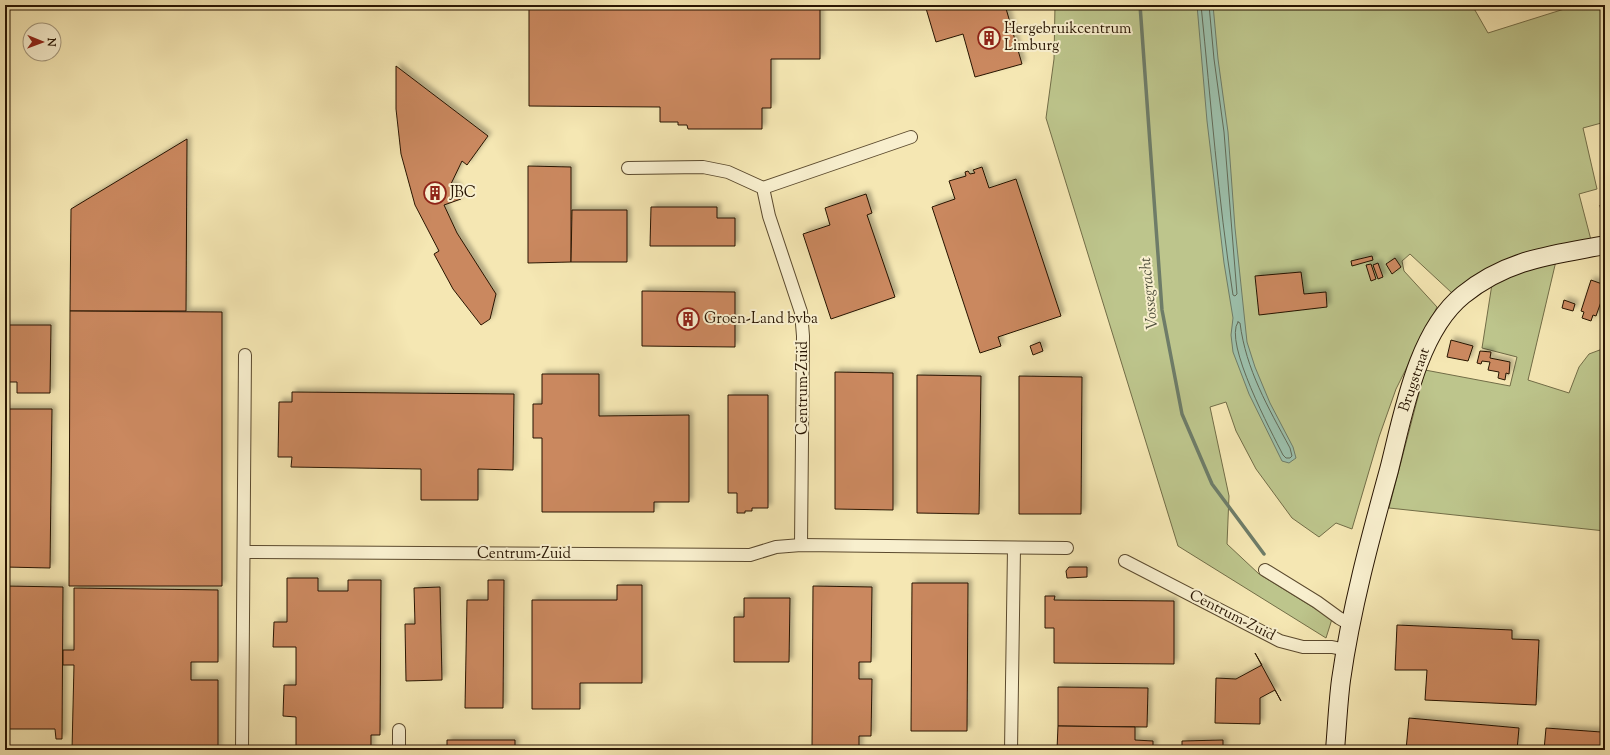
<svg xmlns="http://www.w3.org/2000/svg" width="1610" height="755" viewBox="0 0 1610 755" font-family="'Sorts Mill Goudy',serif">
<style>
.green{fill:#bdc58c;stroke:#726d47}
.water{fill:#9cc0ac;stroke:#6e7c68}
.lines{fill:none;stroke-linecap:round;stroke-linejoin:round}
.shore{stroke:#626a57;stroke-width:1}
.stream{stroke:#6e7c68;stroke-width:3.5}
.building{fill:#ca885f;stroke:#281502;filter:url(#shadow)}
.street-casing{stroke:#5b4a2e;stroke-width:14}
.secondary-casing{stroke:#281502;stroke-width:20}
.street{stroke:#f8efce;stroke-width:12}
.secondary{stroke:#f8efce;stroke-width:18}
.labels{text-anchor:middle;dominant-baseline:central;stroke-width:4;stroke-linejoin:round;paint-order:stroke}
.poi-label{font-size:15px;fill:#281502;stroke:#f8efce;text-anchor:start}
.street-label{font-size:15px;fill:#281502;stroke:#f8efce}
.water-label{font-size:16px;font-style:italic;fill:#51513e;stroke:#f8efce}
</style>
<defs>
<filter id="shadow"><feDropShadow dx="3.5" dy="-3.5" stdDeviation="2" flood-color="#0004"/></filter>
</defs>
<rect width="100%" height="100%" fill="#f5e7b3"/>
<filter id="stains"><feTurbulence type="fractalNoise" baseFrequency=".005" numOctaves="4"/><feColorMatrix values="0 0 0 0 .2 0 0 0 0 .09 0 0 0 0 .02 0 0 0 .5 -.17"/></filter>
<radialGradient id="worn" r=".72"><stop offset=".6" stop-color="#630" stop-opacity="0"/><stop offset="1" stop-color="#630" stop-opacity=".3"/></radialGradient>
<!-- green -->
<g class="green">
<path d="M 1055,5 L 1472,5 L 1488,33 L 1577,5 L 1605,5 L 1605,122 L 1583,128 L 1597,189 L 1579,194 L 1591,240 L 1515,256 L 1482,271 L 1452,293 L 1410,254 L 1402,261 L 1404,271 L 1437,307 L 1396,389 L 1379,437 L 1352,529 L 1336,523 L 1319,537 L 1292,518 L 1256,469 L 1236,431 L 1226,402 L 1210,407 L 1229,496 L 1227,544 L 1259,574 L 1332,619 L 1326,638 L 1178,546 L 1046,118 L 1054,59 Z"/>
<path d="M 1556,261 L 1528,380 L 1569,393 L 1579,367 L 1589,354 L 1605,348 L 1605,531 L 1389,508 L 1425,370 L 1510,386 L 1517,357 L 1482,348 L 1492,284 L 1514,272 Z"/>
</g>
<!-- water -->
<path class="water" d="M 1197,5 L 1213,5 L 1218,59 L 1228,132 L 1235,228 L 1247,342 L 1255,367 L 1270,403 L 1293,447 L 1296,458 L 1289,463 L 1282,461 L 1280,457 L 1249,394 L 1233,352 L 1231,335 L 1233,318 L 1224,263 L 1207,121 Z"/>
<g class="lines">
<!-- shore -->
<g class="shore">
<path d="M 1201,5 C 1211,102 1218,199 1233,295 L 1235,296 L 1237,294 L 1224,132 L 1214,59 L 1209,5"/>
<path d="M 1238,322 L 1240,323 C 1246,370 1268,407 1290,448 L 1292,456 L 1290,458 L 1286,458 L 1283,455 C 1272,433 1223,342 1238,322 Z"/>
</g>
<!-- stream -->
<path class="stream" d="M 1140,5 L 1162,310 L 1182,414 L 1212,484 L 1264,554"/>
</g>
<!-- building -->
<g class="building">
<path d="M 529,5 L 820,5 L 820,59 L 771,59 L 771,108 L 762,108 L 762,129 L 688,129 L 687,125 L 678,125 L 678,122 L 660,122 L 660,107 L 529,106 Z"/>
<path d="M 925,5 L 1005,5 L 1022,64 L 975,77 L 963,34 L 936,42 Z"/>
<path d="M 396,66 L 488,136 L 467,165 L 462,161 L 450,186 L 456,185 L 461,199 L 444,205 L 457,233 L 496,294 L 490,319 L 481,325 L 453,289 L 434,254 L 439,251 L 415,205 L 401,154 L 396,109 Z"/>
<path d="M 187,139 L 186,311 L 70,311 L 71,209 Z"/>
<path d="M 528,166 L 571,167 L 571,262 L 528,263 Z"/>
<path d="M 982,167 L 989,188 L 1016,179 L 1061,316 L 998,337 L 1001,346 L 980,353 L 932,207 L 955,199 L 949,181 L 966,176 L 965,172 L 968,171 L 970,174 L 975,173 L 973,170 Z"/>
<path d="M 866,194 L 872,213 L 867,215 L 895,297 L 831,319 L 803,234 L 830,225 L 825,208 Z"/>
<path d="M 1601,195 L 1605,195 L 1605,222 L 1603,223 L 1600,205 L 1602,205 Z"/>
<path d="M 651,207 L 717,207 L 717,218 L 735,218 L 735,246 L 650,246 Z"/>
<path d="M 572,210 L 627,210 L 627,262 L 571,262 Z"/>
<path d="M 1372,256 L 1373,260 L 1352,266 L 1351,261 Z"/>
<path d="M 1395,258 L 1401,267 L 1392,274 L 1386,264 Z"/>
<path d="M 1378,263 L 1383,277 L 1378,279 L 1373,265 Z"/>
<path d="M 1371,264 L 1376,279 L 1371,281 L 1366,265 Z"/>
<path d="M 1301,272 L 1304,294 L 1326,292 L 1327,307 L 1259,315 L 1255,276 Z"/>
<path d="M 1591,280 L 1605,285 L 1603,292 L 1605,293 L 1605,297 L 1604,300 L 1602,299 L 1596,316 L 1593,315 L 1591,321 L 1582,318 L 1584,312 L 1581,311 Z"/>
<path d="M 642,291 L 735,292 L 735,347 L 642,346 Z"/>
<path d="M 1564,300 L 1575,304 L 1573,311 L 1562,308 Z"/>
<path d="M 70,311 L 222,312 L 222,586 L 69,586 Z"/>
<path d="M 5,325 L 51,325 L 50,393 L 17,393 L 17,382 L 5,382 Z"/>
<path d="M 1451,340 L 1473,346 L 1468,361 L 1447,357 Z"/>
<path d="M 1040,342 L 1043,351 L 1033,355 L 1030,346 Z"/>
<path d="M 1480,351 L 1491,352 L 1490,358 L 1510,362 L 1509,374 L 1506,373 L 1505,380 L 1498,378 L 1499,372 L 1488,370 L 1490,362 L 1482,361 L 1481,364 L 1477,363 Z"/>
<path d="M 835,372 L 893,373 L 893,510 L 835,509 Z"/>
<path d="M 542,374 L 599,374 L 599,416 L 689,415 L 689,502 L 654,502 L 654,512 L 542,512 L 542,438 L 533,438 L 533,404 L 542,404 Z"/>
<path d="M 917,375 L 981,376 L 979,514 L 917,513 Z"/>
<path d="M 1019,376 L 1082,377 L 1081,514 L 1019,514 Z"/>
<path d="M 292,392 L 514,394 L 513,470 L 478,469 L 478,500 L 421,500 L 421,469 L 291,467 L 292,457 L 278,457 L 279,402 L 292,402 Z"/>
<path d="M 728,395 L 768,395 L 768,508 L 752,508 L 752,511 L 745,511 L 745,513 L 737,513 L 737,493 L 728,493 Z"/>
<path d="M 5,409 L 52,409 L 50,568 L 5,567 Z"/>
<path d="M 1069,567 L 1087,567 L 1087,577 L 1067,578 L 1066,571 Z"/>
<path d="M 287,578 L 318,578 L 318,591 L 348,591 L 348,580 L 381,580 L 380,735 L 371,735 L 371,750 L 296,750 L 296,717 L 283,716 L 284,685 L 296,685 L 296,647 L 273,647 L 274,622 L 287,622 Z"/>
<path d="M 488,580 L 504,580 L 503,708 L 465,708 L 467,600 L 488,600 Z"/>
<path d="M 912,583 L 968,583 L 967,731 L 911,731 Z"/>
<path d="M 617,585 L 642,585 L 642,683 L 580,683 L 580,709 L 532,709 L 532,600 L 617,600 Z"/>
<path d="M 5,586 L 63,587 L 62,739 L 56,739 L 55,729 L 5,729 Z"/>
<path d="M 813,586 L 872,587 L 871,662 L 859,662 L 859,679 L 872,679 L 871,736 L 859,736 L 859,750 L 812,750 Z"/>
<path d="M 440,587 L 442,680 L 406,681 L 405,624 L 415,624 L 414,588 Z"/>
<path d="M 74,588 L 218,590 L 218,662 L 191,662 L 191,680 L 218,680 L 218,750 L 72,750 L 74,665 L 63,665 L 63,650 L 74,650 Z"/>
<path d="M 1045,596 L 1055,596 L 1054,600 L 1174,601 L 1174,664 L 1054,663 L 1054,628 L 1045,628 Z"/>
<path d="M 744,598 L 790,598 L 789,662 L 734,662 L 734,617 L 744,617 Z"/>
<path d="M 1397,625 L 1512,630 L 1512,639 L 1539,640 L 1536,705 L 1425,700 L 1427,670 L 1395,670 Z"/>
<path d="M 1255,653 L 1281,701 L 1275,690 L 1260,698 L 1260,724 L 1215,723 L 1216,678 L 1236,679 L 1262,665 Z"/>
<path d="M 1058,687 L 1148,688 L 1147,727 L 1058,726 Z"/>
<path d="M 1605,687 L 1605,750 L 1544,750 L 1546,728 L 1601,732 Z"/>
<path d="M 1409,718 L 1519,728 L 1517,750 L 1406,750 Z"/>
<path d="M 1058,726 L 1135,727 L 1135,740 L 1153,741 L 1153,750 L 1057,750 Z"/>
<path d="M 447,740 L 515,740 L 515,750 L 434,750 L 447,749 Z"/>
<path d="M 1223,740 L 1223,750 L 1182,750 L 1182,741 Z"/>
</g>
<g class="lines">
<!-- street casing -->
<g class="street-casing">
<g id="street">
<path d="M 628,168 L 703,167 L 728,172 L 763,188 L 769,216 L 801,312 L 803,336 L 801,545"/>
<path d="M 763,188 L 911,137"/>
<path d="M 244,552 L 750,555 L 776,547 L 801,545 L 1067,548"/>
<path d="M 1125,561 L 1280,641 L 1303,647 L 1332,647 L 1346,650"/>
<path d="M 1265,570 L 1317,602 L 1339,618 L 1351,625"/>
<path d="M 242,750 L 245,355"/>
<path d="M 399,750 L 399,730"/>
<path d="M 1011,750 L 1014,548"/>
</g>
</g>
<!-- secondary casing -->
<g class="secondary-casing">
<path id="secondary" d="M 1335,750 C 1337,727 1338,703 1341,680 C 1351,609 1370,539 1389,470 C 1403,415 1417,332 1463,295 C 1507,259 1552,255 1605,245"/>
</g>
<!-- street -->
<use href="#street" class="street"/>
<!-- secondary -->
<use href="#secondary" class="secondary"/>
</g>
<!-- icons -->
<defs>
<g id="building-ring" transform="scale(1.15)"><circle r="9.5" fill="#f8efce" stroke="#8f2418" stroke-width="1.5"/><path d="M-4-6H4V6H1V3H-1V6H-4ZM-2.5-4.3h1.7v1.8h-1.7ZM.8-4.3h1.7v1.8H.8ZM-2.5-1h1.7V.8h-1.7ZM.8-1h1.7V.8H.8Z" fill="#8f2418"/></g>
</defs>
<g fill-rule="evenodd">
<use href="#building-ring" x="989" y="38"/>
<use href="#building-ring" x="435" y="193"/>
<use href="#building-ring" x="688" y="319"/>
</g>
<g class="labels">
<!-- poi labels -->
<g class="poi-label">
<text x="1004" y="29">Hergebruikcentrum<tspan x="1004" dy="17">Limburg</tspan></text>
<text x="450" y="193">JBC</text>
<text x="704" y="319">Groen-Land bvba</text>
</g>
<!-- street labels -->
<g class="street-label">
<text transform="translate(1415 380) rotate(-71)">Brugstraat</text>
<text transform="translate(803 388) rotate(-90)">Centrum-Zuid</text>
<text x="524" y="554">Centrum-Zuid</text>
<text transform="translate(1232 616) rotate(27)">Centrum-Zuid</text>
</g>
<!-- water labels -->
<g class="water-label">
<text transform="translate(1150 293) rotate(-96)">Vossegracht</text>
</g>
</g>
<!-- margin -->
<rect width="1610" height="755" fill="none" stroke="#f5e7b3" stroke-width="20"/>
<rect x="6" y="6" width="1598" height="743" fill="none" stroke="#281502" stroke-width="2"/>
<rect x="10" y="10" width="1590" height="735" fill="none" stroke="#281502"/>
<!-- north arrow -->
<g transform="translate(42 42) rotate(91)"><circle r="19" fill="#f8efce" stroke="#a5987c"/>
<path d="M0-3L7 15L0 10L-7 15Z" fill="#8f2418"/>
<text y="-6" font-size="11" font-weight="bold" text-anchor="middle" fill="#281502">N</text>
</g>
<rect width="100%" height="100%" filter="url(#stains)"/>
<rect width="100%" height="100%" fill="url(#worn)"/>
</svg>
